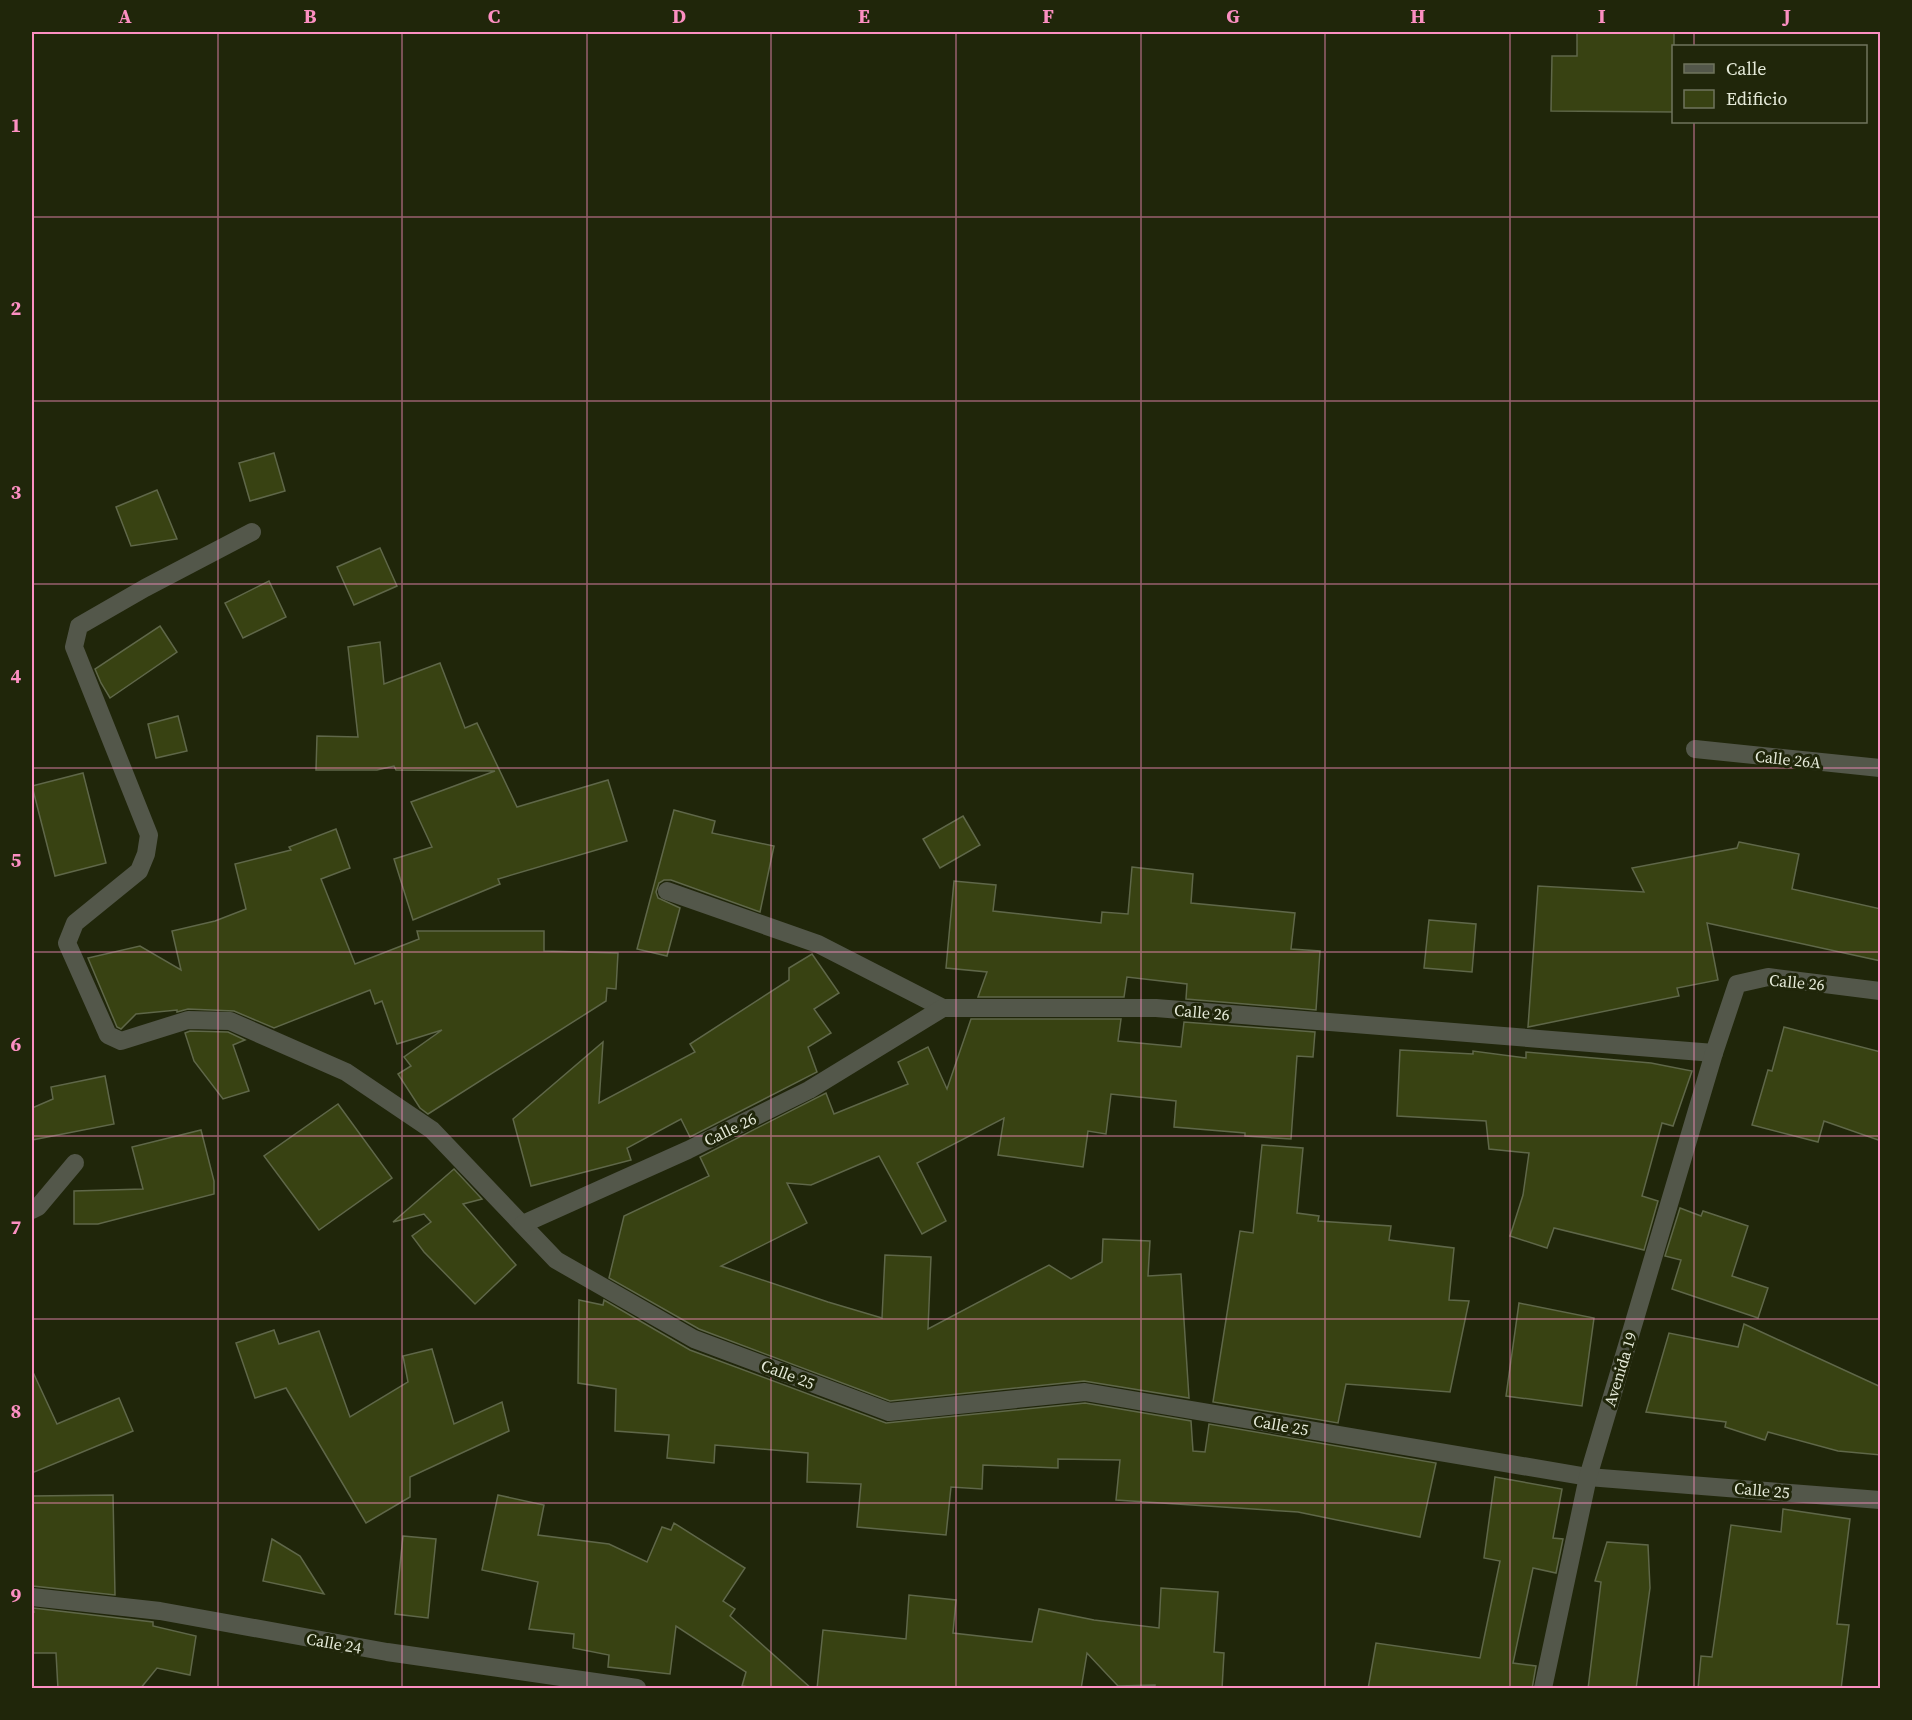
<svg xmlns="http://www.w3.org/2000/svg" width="1912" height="1720" viewBox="0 0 1912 1720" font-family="'Source Serif 4',serif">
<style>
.building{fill:#384212;stroke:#5f6749;stroke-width:1.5}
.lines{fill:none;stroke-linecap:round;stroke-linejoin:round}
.street{stroke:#53574a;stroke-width:18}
.grid{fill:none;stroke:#fc8fc2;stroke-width:1.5;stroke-opacity:0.55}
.labels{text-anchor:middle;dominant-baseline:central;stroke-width:6;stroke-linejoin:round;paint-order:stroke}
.street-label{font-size:16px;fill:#e5ead9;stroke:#20260a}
.neatline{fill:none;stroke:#fc8fc2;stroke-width:2}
.grid-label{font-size:20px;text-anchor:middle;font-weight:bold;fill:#fc8fc2}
</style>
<rect width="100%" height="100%" fill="#20260a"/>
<!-- building -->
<g class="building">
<path d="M 1577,32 L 1674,32 L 1674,112 L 1551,111 L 1552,56 L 1577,56 Z"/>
<path d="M 274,453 L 285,491 L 250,501 L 239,463 Z"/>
<path d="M 157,490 L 177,539 L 131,546 L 116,507 Z"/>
<path d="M 380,548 L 397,586 L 354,605 L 337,567 Z"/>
<path d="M 269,581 L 286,617 L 243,638 L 225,603 Z"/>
<path d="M 160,626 L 177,652 L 110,698 L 101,683 L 95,669 Z"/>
<path d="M 380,642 L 384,684 L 440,663 L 465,728 L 477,723 L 517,807 L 608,780 L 627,841 L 498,879 L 500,884 L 413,920 L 394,859 L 432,847 L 411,802 L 495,771 L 396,770 L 394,766 L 377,770 L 316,770 L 317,736 L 358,737 L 348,647 Z"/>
<path d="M 178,716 L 187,751 L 156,758 L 148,724 Z"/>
<path d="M 83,773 L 106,863 L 55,876 L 32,786 Z"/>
<path d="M 674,810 L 715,821 L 712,833 L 774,846 L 760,912 L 671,880 L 664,880 L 659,883 L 656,892 L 658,898 L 680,908 L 667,956 L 637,949 Z"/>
<path d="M 963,816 L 980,845 L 940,868 L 923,839 Z"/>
<path d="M 336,829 L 350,868 L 321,879 L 355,964 L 419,939 L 417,931 L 544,931 L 544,951 L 618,953 L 616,989 L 607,988 L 606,1001 L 428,1114 L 420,1108 L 398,1074 L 411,1066 L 404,1057 L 442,1030 L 397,1044 L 382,1001 L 375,1004 L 370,990 L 274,1028 L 234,1011 L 188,1009 L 177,1012 L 177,1010 L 136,1014 L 121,1029 L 117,1027 L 88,958 L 140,946 L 181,970 L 172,931 L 215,921 L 246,909 L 235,864 L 291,850 L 289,847 Z"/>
<path d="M 1739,842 L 1799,854 L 1792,889 L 1881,909 L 1881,961 L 1707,923 L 1718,980 L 1677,988 L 1679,996 L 1528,1027 L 1538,886 L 1644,892 L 1632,868 L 1737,848 Z"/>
<path d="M 1132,867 L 1193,874 L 1191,903 L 1295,913 L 1291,949 L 1320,951 L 1316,1010 L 1186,999 L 1187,984 L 1127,977 L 1124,997 L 978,997 L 987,972 L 946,968 L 954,881 L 996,885 L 993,911 L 1101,923 L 1102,912 L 1128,914 Z"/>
<path d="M 1429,920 L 1476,924 L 1472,972 L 1424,968 Z"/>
<path d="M 812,954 L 839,993 L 814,1009 L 831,1033 L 808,1047 L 817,1072 L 690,1137 L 681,1119 L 627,1148 L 631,1160 L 531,1186 L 513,1119 L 603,1042 L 599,1103 L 695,1052 L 690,1044 L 789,980 L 789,968 Z"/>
<path d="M 971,1019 L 1121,1019 L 1118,1041 L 1181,1047 L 1184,1022 L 1315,1032 L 1313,1057 L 1297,1056 L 1291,1139 L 1245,1136 L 1245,1133 L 1174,1127 L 1176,1101 L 1111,1094 L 1106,1134 L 1088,1131 L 1083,1167 L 998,1155 L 1004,1118 L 917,1163 L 946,1221 L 922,1234 L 879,1156 L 811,1185 L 787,1183 L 807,1223 L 721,1266 L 828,1302 L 882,1318 L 885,1255 L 931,1257 L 928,1329 L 1049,1265 L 1071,1279 L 1102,1262 L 1103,1239 L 1150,1241 L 1148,1276 L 1181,1274 L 1189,1398 L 1084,1381 L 890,1401 L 699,1329 L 609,1278 L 624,1216 L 709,1176 L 700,1157 L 826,1093 L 834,1114 L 908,1084 L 898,1062 L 928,1047 L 947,1089 Z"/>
<path d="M 1784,1027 L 1881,1052 L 1881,1141 L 1824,1121 L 1818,1142 L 1752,1125 L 1768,1070 L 1772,1071 Z"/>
<path d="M 190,1031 L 228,1032 L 245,1040 L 233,1045 L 249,1091 L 223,1099 L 194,1061 L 185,1033 Z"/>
<path d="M 1400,1050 L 1473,1054 L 1473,1051 L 1526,1058 L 1526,1052 L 1651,1063 L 1692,1071 L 1673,1126 L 1662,1123 L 1642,1196 L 1658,1201 L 1644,1250 L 1554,1228 L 1547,1248 L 1510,1236 L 1523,1195 L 1529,1153 L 1489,1149 L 1486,1121 L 1397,1116 Z"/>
<path d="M 105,1076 L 114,1124 L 32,1140 L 32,1108 L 53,1099 L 51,1087 Z"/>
<path d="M 338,1104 L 392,1178 L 319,1230 L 264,1156 Z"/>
<path d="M 201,1130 L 214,1181 L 214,1194 L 98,1224 L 74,1224 L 74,1191 L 143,1189 L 132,1147 Z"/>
<path d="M 1262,1145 L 1303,1148 L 1297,1213 L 1319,1216 L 1318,1221 L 1391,1226 L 1389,1240 L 1454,1248 L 1449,1300 L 1469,1301 L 1450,1392 L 1346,1384 L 1338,1423 L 1213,1402 L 1240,1231 L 1253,1233 Z"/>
<path d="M 454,1169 L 482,1199 L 463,1204 L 516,1265 L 475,1304 L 424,1252 L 412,1236 L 431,1222 L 424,1214 L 393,1222 Z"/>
<path d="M 1680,1208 L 1701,1216 L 1703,1211 L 1748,1226 L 1732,1276 L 1768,1288 L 1758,1318 L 1672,1289 L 1681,1260 L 1665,1256 Z"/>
<path d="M 579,1300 L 603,1305 L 604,1300 L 690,1350 L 886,1423 L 1085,1403 L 1191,1421 L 1193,1451 L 1205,1452 L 1209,1424 L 1436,1463 L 1420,1537 L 1298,1512 L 1116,1500 L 1120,1460 L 1058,1459 L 1058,1468 L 983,1465 L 982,1489 L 951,1487 L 946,1535 L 857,1527 L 861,1484 L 807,1482 L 808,1453 L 715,1445 L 714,1463 L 667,1458 L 669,1435 L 615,1431 L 616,1389 L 578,1383 Z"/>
<path d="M 1519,1303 L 1594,1318 L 1582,1406 L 1506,1396 Z"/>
<path d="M 1744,1324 L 1881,1387 L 1881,1455 L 1838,1451 L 1768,1432 L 1765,1440 L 1725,1427 L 1726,1422 L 1646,1412 L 1669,1333 L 1738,1347 Z"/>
<path d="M 274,1330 L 279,1344 L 319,1331 L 350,1417 L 408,1382 L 403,1356 L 432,1349 L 454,1424 L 502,1402 L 509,1431 L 410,1477 L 410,1497 L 366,1523 L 286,1388 L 255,1398 L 236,1343 Z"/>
<path d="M 32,1370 L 57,1424 L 119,1398 L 133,1431 L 32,1473 Z"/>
<path d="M 1495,1477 L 1562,1489 L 1553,1538 L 1563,1539 L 1556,1573 L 1533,1568 L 1513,1663 L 1536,1666 L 1532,1689 L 1368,1689 L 1376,1643 L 1480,1658 L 1500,1561 L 1484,1558 Z"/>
<path d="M 113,1495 L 115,1595 L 33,1586 L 32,1496 Z"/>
<path d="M 498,1495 L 544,1505 L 538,1535 L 609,1544 L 647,1562 L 662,1527 L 671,1530 L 674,1523 L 745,1568 L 723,1601 L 735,1609 L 730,1616 L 812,1689 L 761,1689 L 742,1686 L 746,1672 L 676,1626 L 670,1674 L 608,1667 L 609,1655 L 573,1648 L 574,1634 L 529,1629 L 538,1582 L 482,1570 Z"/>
<path d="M 1783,1509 L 1850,1519 L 1837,1624 L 1849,1625 L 1841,1689 L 1698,1689 L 1701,1656 L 1712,1657 L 1731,1525 L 1781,1532 Z"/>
<path d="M 403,1536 L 436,1539 L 428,1618 L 395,1614 Z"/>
<path d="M 272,1539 L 300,1556 L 324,1594 L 263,1581 Z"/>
<path d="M 1607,1542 L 1648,1545 L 1650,1588 L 1636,1689 L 1588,1689 L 1601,1582 L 1595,1581 Z"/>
<path d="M 1161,1588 L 1218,1592 L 1214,1652 L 1224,1653 L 1222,1689 L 1155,1689 L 1155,1685 L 1118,1686 L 1087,1653 L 1081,1689 L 817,1689 L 823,1630 L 906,1639 L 909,1595 L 956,1600 L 953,1633 L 1032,1642 L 1039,1609 L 1094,1620 L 1159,1628 Z"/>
<path d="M 33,1608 L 153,1622 L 153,1626 L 196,1636 L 190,1675 L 157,1668 L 140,1689 L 58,1689 L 56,1653 L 32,1653 L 32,1612 L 34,1612 Z"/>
</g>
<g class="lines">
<!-- street -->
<g class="street">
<path d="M 252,532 L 145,588 L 79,626 L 74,647 L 149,835 L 146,854 L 139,871 L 75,923 L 67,943 L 108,1035 L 121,1041 L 188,1020 L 230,1021 L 346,1072 L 432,1130 L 556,1260 L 694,1339 L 889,1412 L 1085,1392 L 1588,1477 L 1880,1500"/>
<path d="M 1695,749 L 1880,768"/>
<path d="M 667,891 L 818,944 L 943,1008"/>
<path d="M 32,1210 L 38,1207 L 75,1163"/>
<path d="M 523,1224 L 688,1150 L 809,1090 L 943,1008 L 1156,1008 L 1714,1053"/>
<path d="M 32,1597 L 160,1611 L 387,1652 L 637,1688"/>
<path d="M 1543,1688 L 1588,1477 L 1714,1053 L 1737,984 L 1768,977 L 1880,991"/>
</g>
</g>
<!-- grid -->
<path class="grid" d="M 218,32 L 218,1688M 402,32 L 402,1688M 587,32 L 587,1688M 771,32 L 771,1688M 956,32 L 956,1688M 1141,32 L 1141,1688M 1325,32 L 1325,1688M 1510,32 L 1510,1688M 1694,32 L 1694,46M 1694,122 L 1694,1688M 32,217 L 1880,217M 32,401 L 1880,401M 32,584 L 1880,584M 32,768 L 1880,768M 32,952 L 1880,952M 32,1136 L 1880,1136M 32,1319 L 1880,1319M 32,1503 L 1880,1503"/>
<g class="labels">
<!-- street labels -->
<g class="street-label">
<text transform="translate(1788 759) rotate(6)">Calle 26A</text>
<text transform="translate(1797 982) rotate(5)">Calle 26</text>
<text transform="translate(1202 1012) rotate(5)">Calle 26</text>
<text transform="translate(730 1129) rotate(-26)">Calle 26</text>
<text transform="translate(1620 1369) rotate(-73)">Avenida 19</text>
<text transform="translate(788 1374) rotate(21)">Calle 25</text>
<text transform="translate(1281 1425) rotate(10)">Calle 25</text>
<text transform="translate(1762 1490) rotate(5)">Calle 25</text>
<text transform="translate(334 1643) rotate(10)">Calle 24</text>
</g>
</g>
<!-- border -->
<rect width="1912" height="1720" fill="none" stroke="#20260a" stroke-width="66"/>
<!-- legend -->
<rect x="1672" y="45" width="195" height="78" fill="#20260a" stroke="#6f745d" stroke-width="1.5"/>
<rect x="1684" y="64" width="30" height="9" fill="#53574a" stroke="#6f745d" stroke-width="1.5"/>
<text x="1726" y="75" font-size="18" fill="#e5ead9">Calle</text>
<rect x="1684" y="90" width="30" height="18" fill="#384212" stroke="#6f745d" stroke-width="1.5"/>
<text x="1726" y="105" font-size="18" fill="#e5ead9">Edificio</text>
<rect x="33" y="33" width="1846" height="1654" class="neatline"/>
<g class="grid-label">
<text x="125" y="23">A</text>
<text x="310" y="23">B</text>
<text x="494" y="23">C</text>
<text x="679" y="23">D</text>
<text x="864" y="23">E</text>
<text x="1048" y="23">F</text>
<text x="1233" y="23">G</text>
<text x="1418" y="23">H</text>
<text x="1602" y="23">I</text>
<text x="1787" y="23">J</text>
<text x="16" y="132">1</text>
<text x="16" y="315">2</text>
<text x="16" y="499">3</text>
<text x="16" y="683">4</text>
<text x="16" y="867">5</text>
<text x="16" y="1051">6</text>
<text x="16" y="1234">7</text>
<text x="16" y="1418">8</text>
<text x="16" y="1602">9</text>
</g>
</svg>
